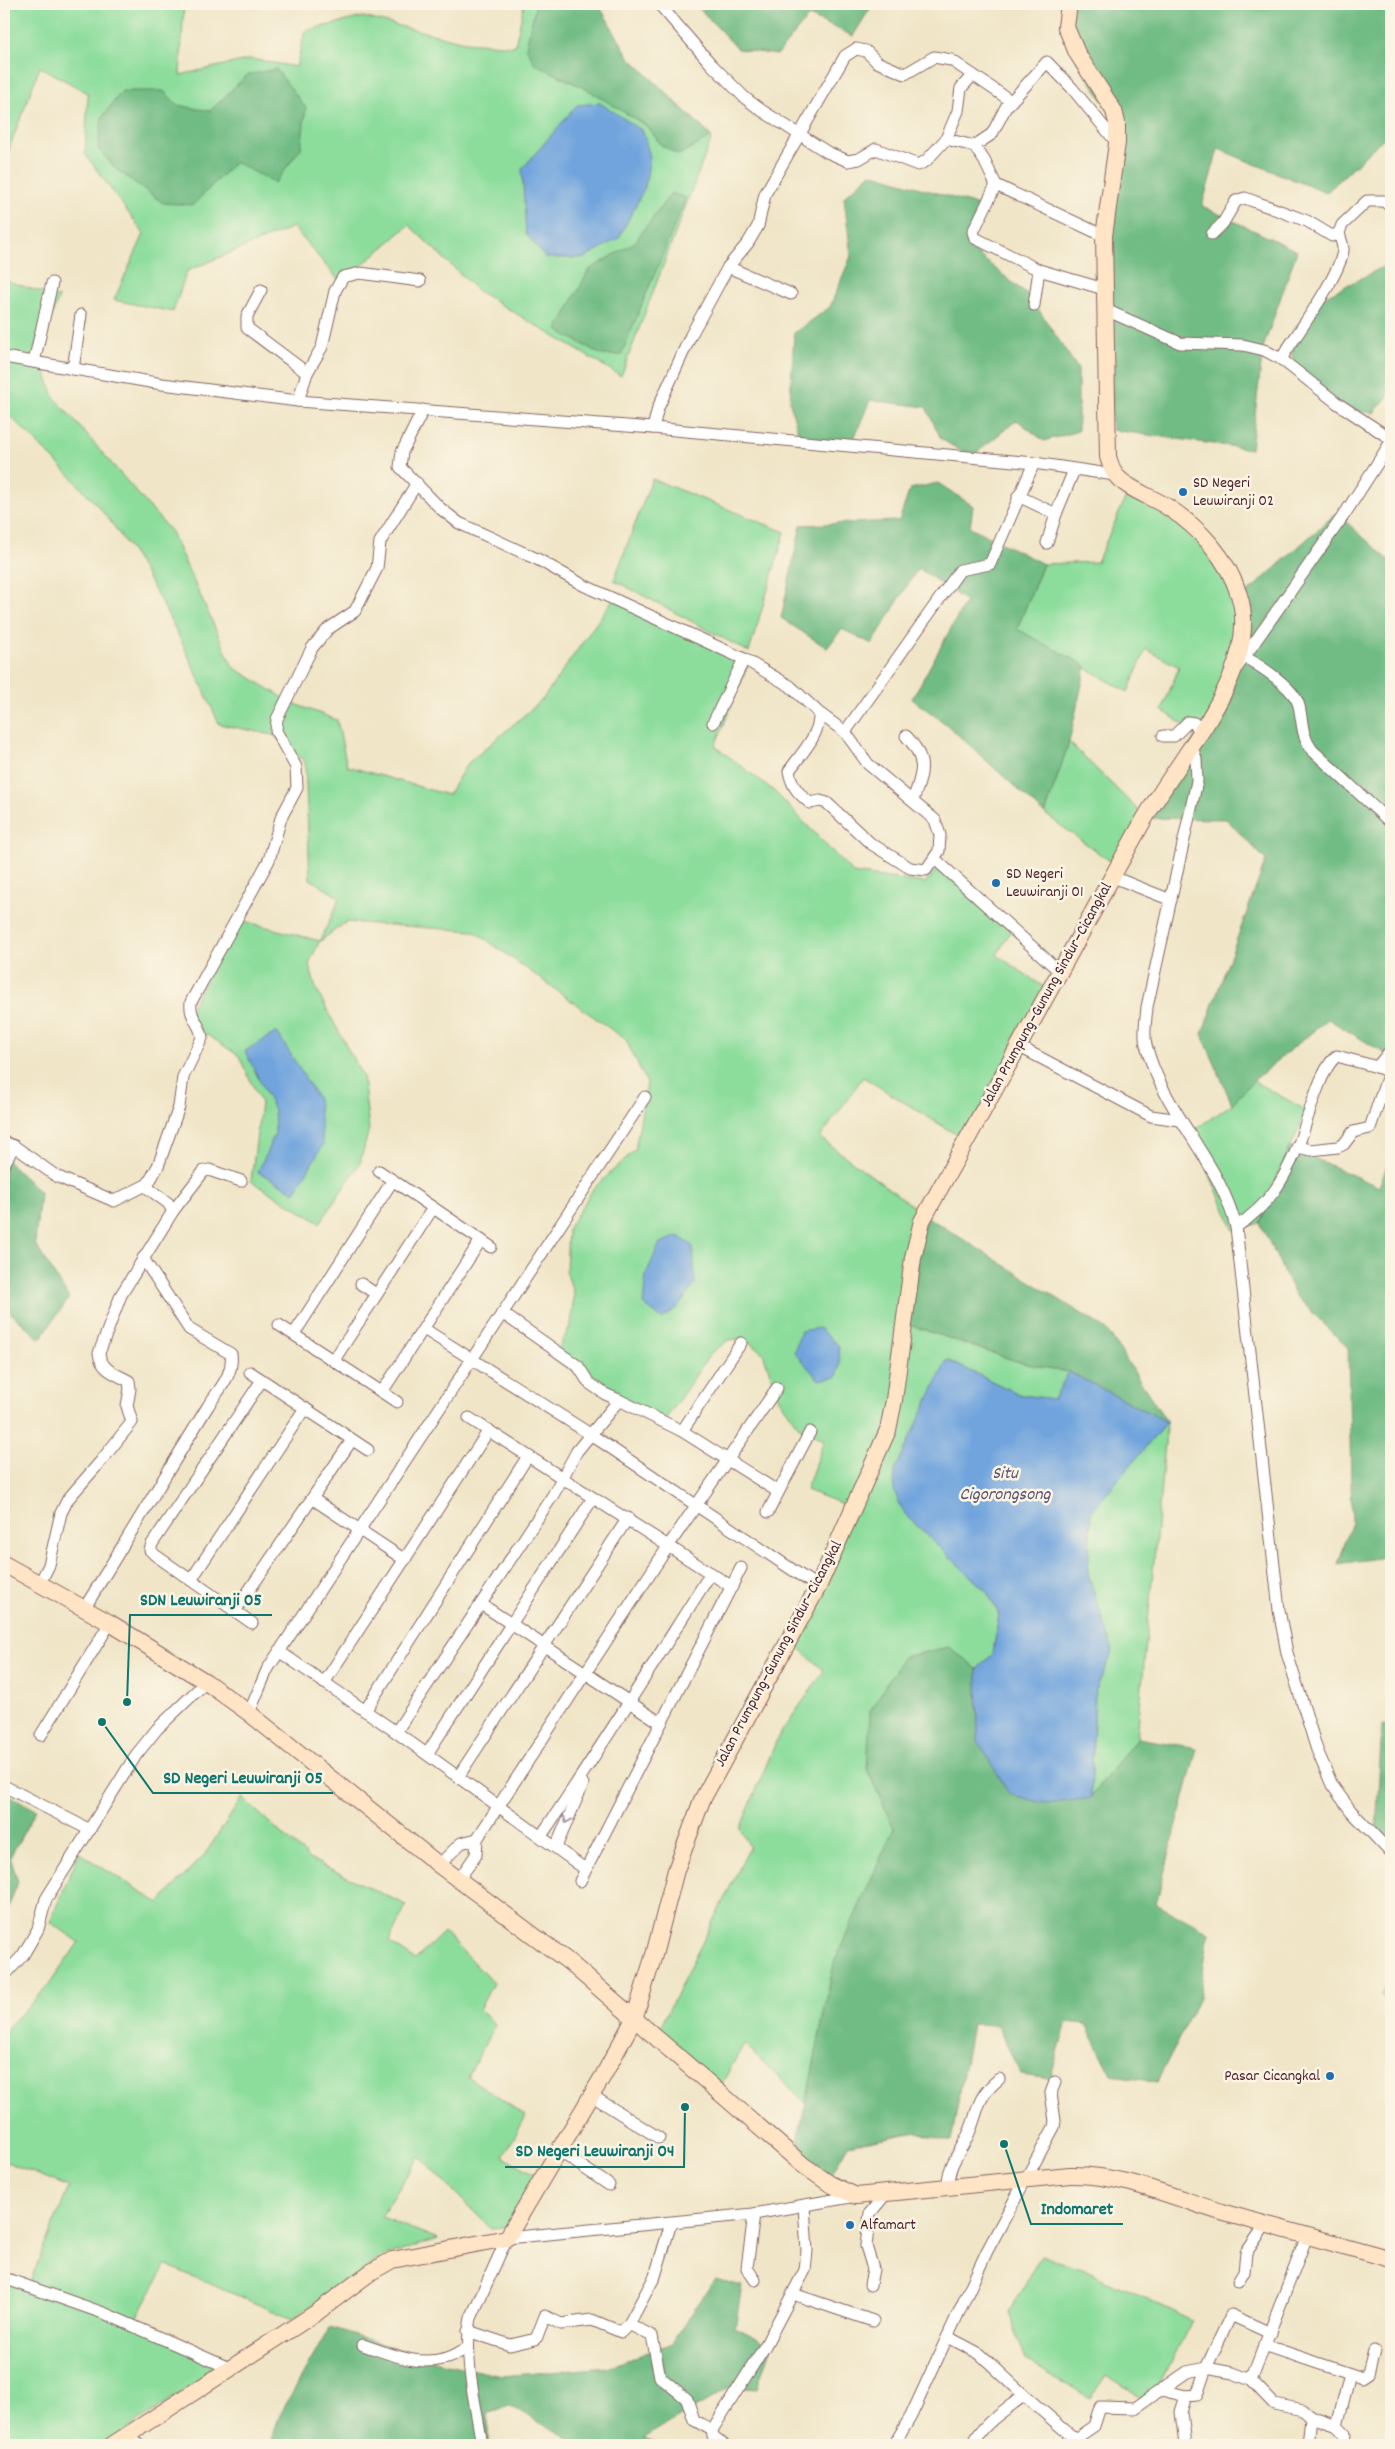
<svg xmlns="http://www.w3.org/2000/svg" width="1395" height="2449" viewBox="0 0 1395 2449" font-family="Dekko,sans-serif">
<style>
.green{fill:#8cdd9c;stroke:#6b7e64}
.forest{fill:#71bc84;stroke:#5e6e58}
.water{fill:#71a4dd;stroke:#5e6284}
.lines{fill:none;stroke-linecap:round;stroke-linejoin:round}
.street-casing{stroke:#846462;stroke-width:13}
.secondary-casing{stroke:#846462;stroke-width:18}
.street{stroke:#fff;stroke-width:11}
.secondary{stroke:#ffe4c6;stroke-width:16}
.oneway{stroke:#ae9aa0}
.poi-dot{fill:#1f6fb2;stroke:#fcf5e5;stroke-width:2}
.labels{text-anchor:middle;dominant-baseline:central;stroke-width:5;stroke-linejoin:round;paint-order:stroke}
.poi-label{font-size:16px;fill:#4a1f2b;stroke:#fcf5e5;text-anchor:start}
.street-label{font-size:16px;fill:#4a1f2b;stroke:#fcf5e5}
.water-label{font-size:18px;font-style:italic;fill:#5a5472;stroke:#fcf5e5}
.leader{fill:none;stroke:#0f766e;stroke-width:2}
.callout-dot{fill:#0f766e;stroke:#fcf5e5;stroke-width:2}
.callout-label{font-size:18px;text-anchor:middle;font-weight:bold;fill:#0f766e;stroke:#fcf5e5;stroke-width:5;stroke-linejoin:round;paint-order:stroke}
</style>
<rect width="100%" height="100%" fill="#fcf5e5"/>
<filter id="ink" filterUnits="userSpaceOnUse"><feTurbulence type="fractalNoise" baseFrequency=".02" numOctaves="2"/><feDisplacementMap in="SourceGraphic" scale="10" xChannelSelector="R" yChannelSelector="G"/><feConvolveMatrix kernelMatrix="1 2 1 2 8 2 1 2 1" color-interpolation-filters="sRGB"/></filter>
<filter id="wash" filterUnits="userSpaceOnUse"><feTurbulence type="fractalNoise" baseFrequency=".0096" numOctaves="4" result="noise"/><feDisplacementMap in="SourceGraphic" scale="20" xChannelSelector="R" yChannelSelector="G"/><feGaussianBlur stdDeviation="1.12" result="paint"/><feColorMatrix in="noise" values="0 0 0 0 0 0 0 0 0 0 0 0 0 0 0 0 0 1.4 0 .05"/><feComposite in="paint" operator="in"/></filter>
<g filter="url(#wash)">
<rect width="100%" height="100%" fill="#f0e5c7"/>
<!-- green -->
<g class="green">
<path d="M 4,4 L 184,4 L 180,75 L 251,59 L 296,67 L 305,31 L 363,17 L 465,42 L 515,46 L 524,4 L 598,4 L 629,57 L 712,137 L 621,376 L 478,291 L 409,225 L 341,283 L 293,227 L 187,271 L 173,312 L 114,300 L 144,234 L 85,154 L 88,93 L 40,67 L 4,162 Z"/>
<path d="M 4,280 L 59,298 L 37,349 L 54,397 L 171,532 L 233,667 L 292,703 L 337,720 L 347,766 L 448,795 L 467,764 L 542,700 L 616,595 L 747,667 L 715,746 L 774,791 L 853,873 L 925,883 L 940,865 L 1013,927 L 997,955 L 1050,991 L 967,1141 L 863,1077 L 820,1138 L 926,1216 L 907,1324 L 1022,1363 L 1069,1372 L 1054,1399 L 1021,1395 L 947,1360 L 904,1513 L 987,1592 L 999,1614 L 993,1654 L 977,1669 L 949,1647 L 867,1769 L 894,1828 L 834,1963 L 806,2103 L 744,2044 L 721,2085 L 658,2031 L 750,1847 L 740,1829 L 778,1737 L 824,1671 L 791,1640 L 857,1510 L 806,1490 L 824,1440 L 798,1426 L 779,1399 L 763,1353 L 744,1338 L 729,1340 L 711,1353 L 663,1423 L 553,1359 L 571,1325 L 574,1294 L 566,1271 L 568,1229 L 593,1189 L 635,1150 L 647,1083 L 626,1040 L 474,931 L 346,922 L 319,942 L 309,964 L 316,989 L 363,1077 L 369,1129 L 360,1163 L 320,1223 L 251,1181 L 261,1103 L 239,1056 L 185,1020 L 236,919 L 320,941 L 340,898 L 310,879 L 305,762 L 273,735 L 219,724 C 187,651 149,566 97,505 C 68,472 35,441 4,410 Z"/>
<path d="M 652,479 L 785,532 L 749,652 L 614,580 Z"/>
<path d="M 1132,484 L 1206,532 L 1245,629 L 1202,738 L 1162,710 L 1179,667 L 1146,649 L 1128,692 L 1017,629 L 1043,564 L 1097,562 Z"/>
<path d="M 1069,742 L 1146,818 L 1118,867 L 1045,814 Z"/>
<path d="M 1253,1081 L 1306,1110 L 1260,1223 L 1234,1230 L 1191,1132 L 1232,1104 Z"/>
<path d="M 1167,1422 L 1137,1738 L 1091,1798 L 1095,1692 L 1113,1651 L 1088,1574 L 1091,1511 Z"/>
<path d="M 242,1798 L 310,1859 L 406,1905 L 389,1942 L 415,1960 L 444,1932 L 493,1983 L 479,2010 L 495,2024 L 468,2077 L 526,2116 L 503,2157 L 538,2175 L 507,2227 L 490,2228 L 419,2156 L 381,2217 L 438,2239 L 383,2257 L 292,2319 L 166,2265 L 134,2322 L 228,2360 L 105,2445 L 4,2445 L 4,2278 L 28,2286 L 69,2187 L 4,2161 L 4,2031 L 49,1985 L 79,1942 L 50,1922 L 79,1853 L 159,1903 L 205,1854 Z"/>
<path d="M 1391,1973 L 1391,2003 L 1382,1996 Z"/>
<path d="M 1041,2255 L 1084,2270 L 1192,2320 L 1150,2404 L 1106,2375 L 1090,2399 L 1026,2360 L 1009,2313 Z"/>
</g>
<!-- forest -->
<g class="forest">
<path d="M 536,4 L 598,4 L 629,57 L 712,137 L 678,155 L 661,145 L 648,127 L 590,91 L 535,64 L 526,47 Z"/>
<path d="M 695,4 L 873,4 L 853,36 L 809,16 L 777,55 L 738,49 Z"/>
<path d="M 1074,4 L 1391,4 L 1391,131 L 1326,193 L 1218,149 L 1202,206 L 1297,251 L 1263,348 L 1251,449 L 1112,430 L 1107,254 L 1119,126 L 1077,60 L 1071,23 Z"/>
<path d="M 276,69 L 306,108 L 301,148 L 275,183 L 235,162 L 193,205 L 163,203 L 116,169 L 98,149 L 102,117 L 122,91 L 164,91 L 177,105 L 210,111 L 247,75 Z"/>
<path d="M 871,173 L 983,207 L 970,248 L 1030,297 L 1078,369 L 1078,431 L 1044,441 L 1017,420 L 971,457 L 941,439 L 926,407 L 870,400 L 853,441 L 801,444 L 790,402 L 794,333 L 830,307 L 851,256 L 844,197 Z"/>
<path d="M 671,193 L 686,198 L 621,355 L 602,355 L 557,330 L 589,270 L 635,242 Z"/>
<path d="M 1391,263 L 1391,392 L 1374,413 L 1330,408 L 1292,358 L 1294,329 L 1322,298 Z"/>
<path d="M 938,483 L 973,506 L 970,527 L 1043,564 L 1017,629 L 1086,666 L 1069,742 L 1045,814 L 946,724 L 912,699 L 966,601 L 918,568 L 872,644 L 842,629 L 827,648 L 781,618 L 801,525 L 899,521 L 910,489 Z"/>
<path d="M 1336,513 L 1391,562 L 1391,1057 L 1328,1019 L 1253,1081 L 1232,1104 L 1202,1034 L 1266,860 L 1226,819 L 1146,818 L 1236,670 L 1245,595 Z"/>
<path d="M 1289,1147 L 1379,1187 L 1391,1155 L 1391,1556 L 1338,1564 L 1352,1522 L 1348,1348 L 1295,1295 L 1260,1223 Z"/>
<path d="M 4,1158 L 40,1192 L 35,1244 L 69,1298 L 40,1339 L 4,1307 Z"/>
<path d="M 926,1216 L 1106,1329 L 1167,1422 L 1069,1372 L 1022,1363 L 907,1324 Z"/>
<path d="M 949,1647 L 977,1669 L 978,1741 L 1090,1798 L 1137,1738 L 1197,1748 L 1156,1904 L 1209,1932 L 1199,1998 L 1157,2082 L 1112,2075 L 1086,2024 L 1067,2022 L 1050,2079 L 1021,2075 L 997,2025 L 972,2024 L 951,2142 L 917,2132 L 848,2145 L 831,2175 L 795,2149 L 806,2103 L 834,1963 L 894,1828 L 867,1769 L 870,1711 L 903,1657 Z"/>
<path d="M 1382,1725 L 1391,1726 L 1391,1848 L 1376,1832 Z"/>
<path d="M 4,1792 L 36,1810 L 10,1857 L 18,1882 L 4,1918 Z"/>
<path d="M 715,2279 L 742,2286 L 735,2327 L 771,2345 L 757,2389 L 731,2387 L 643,2438 L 657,2445 L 579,2445 L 509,2405 L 488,2414 L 488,2445 L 269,2445 L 280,2415 L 330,2327 L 438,2362 L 501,2376 L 609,2367 L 672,2343 Z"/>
</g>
<!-- water -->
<g class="water">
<path d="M 600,103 L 643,131 L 650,157 L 645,187 L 619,238 L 584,258 L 546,258 L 526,234 L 522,169 L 577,105 Z"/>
<path d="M 277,1032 L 318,1099 L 323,1145 L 295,1192 L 258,1172 L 275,1133 L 274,1110 L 245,1051 Z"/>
<path d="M 678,1236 L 693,1246 L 695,1284 L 678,1307 L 662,1319 L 643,1304 L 646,1274 L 660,1243 Z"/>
<path d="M 819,1328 L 839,1346 L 840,1365 L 837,1377 L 819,1380 L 794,1352 L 801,1331 Z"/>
<path d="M 947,1360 L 1021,1395 L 1054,1399 L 1069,1372 L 1167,1422 L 1091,1512 L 1088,1574 L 1113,1651 L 1095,1692 L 1091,1798 L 1048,1804 L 1009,1794 L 978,1741 L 977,1669 L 993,1654 L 999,1614 L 987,1592 L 904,1513 L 894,1491 L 895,1470 Z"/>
</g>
</g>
<g filter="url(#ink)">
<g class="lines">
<!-- street casing -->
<g class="street-casing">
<g id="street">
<path d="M 659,4 L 711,64 L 745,98 L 761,110 L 827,152 L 848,161 L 859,159 L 876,149 L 918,165 L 926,161 L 946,139 L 974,146 L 984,160 L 996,185 L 1104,236"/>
<path d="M 946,139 L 958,111 L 961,88 L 973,75"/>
<path d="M 974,146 L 992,134 L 1006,107 L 1047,62 L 1072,88 L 1117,143"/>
<path d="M 996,185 L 973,232 L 975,238 L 1039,270"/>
<path d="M 1212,234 L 1223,223 L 1236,201 L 1245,198 L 1307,221 L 1332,236 L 1339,233 L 1342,225 L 1367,201 L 1384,201 L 1391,207"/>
<path d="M 728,267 L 791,294"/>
<path d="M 261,290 L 247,316 L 247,328 L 307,373"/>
<path d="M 1034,305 L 1039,270 L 1104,289"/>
<path d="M 1106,310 L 1180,343 L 1243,345 L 1264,350 L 1281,359 L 1337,403 L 1391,439"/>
<path d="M 4,357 L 162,384 L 298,401 L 653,428 L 1034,463 L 1115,475"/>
<path d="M 1281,359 C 1296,335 1339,277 1343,251 C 1344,245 1340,239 1339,233"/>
<path d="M 34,362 L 52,283"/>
<path d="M 73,369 L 81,315"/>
<path d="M 298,401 L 307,373 L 322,347 L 335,291 L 343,277 L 360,273 L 420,281"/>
<path d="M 423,410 L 402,452 L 400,467 L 441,509 L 459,523 L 539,560 L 583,585 L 744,659 L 790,686 L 819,713 L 845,732 L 868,764 L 935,820 L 940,835 L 939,851 L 926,870 L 910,868 L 870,843 L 827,803 L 820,801 L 810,803 C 798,793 792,787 789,771 C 800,755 821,734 819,713"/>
<path d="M 653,428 L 658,408 L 691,335 L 728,267 L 748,243 L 758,226 L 765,194 L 845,56 L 856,49 L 866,51 L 877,62 L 905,74 L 934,57 L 951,60 L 1011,101"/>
<path d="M 1018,496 L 1056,514"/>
<path d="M 1047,543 L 1056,514 L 1074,470"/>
<path d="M 1245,657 C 1260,666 1295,688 1299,706 C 1303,723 1301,735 1312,750 L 1391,823"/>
<path d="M 1238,666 L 1346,512 L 1391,442"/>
<path d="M 713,723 L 744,659"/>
<path d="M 845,732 L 960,570 L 990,564 L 1034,463"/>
<path d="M 906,736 C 928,759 923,773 913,800"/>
<path d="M 1163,736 L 1174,736 L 1188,722 L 1194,723 L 1202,732"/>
<path d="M 1192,748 L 1196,758 L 1197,781 L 1147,1007 C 1146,1020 1143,1033 1146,1045 C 1163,1112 1220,1161 1236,1227 L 1279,1610 L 1287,1653 L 1317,1750 L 1332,1785 L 1351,1811 L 1391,1853"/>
<path d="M 935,859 L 1059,971"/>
<path d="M 1113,877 L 1171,900"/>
<path d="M 1018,1046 L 1151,1116 L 1180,1120"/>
<path d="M 4,1142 L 14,1146 L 56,1176 L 114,1201 L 148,1184"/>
<path d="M 1297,1147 L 1311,1150 L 1338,1147 L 1344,1144 L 1353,1132 L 1370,1128 L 1389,1072 L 1377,1067"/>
<path d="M 4,1164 L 14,1146"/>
<path d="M 379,1171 L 491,1247"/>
<path d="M 173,1211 L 204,1171 L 209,1170 L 241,1181"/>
<path d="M 1236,1227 C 1269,1205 1283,1182 1298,1146 C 1306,1126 1320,1067 1337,1056 L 1377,1067 L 1391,1050"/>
<path d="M 361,1284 L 376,1294"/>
<path d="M 502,1313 L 578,1366 L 589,1383 L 605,1394 L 619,1400"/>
<path d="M 279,1325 L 397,1402"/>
<path d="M 424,1329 L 590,1434 L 818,1587"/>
<path d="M 294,1334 L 393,1180"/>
<path d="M 334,1360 L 433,1208"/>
<path d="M 250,1372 L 368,1450"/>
<path d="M 382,1392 L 481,1240"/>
<path d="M 469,1418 L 732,1587"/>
<path d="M 682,1431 L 741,1343"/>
<path d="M 313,1499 L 405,1560"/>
<path d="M 768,1512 L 810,1432"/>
<path d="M 191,1580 L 305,1408"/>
<path d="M 39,1585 L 49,1565 L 61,1513 L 68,1499 L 101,1461 L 132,1422 L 127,1406 L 130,1389 L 129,1381 C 116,1374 101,1370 99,1353 L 121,1295 L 173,1211 L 168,1203 L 149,1189 L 148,1184 L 158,1166 L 179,1107 L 183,1077 L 202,1038 C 201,1023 189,1019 191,1002 L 269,860 L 281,818 L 297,788 L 296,767 L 276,731 L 277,719 L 312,648 L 328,629 L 355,611 L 377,568 L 380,542 L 417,483"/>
<path d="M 481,1604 L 661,1723"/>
<path d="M 84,1609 L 208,1406 C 219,1389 234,1375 231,1354 L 189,1329 L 143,1258"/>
<path d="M 235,1611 L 352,1440"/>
<path d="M 252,1623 L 155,1555 L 150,1550 L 152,1544 L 262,1380"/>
<path d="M 280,1652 L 396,1732 L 585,1869"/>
<path d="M 324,1683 L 489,1430"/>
<path d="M 365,1711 L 528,1456"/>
<path d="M 249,1713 L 267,1670 L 645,1097"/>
<path d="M 396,1732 L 553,1495 L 577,1451 L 619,1400 L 682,1431 L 777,1491"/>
<path d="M 41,1735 L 110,1623"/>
<path d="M 427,1754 L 593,1498"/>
<path d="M 458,1777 L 628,1518"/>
<path d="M 4,1786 L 90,1830"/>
<path d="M 541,1836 C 600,1750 655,1661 711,1573"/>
<path d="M 556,1847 L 583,1784"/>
<path d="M 439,1865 L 461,1843 L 477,1839"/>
<path d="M 459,1879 L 476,1855 L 477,1839 L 669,1545 L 777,1388"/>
<path d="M 580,1881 L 741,1568"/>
<path d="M 4,1976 L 23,1955 L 38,1929 L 46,1899 L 136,1755 L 157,1729 L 206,1682"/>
<path d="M 591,2095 L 659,2138"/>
<path d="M 558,2150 L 609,2185"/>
<path d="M 948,2187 C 947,2165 961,2152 969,2133 C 980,2108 975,2099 999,2079"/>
<path d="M 754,2214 L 747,2268 L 755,2280"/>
<path d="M 4,2278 L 106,2314 L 229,2368"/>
<path d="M 1238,2282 L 1244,2272 L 1246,2253 L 1266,2224"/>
<path d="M 870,2285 L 873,2269 L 866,2246 L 870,2213 L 885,2195"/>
<path d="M 793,2294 L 873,2321"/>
<path d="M 629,2324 L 655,2276 L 671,2223"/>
<path d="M 468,2331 L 510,2345 L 536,2339 L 545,2316 L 561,2324 L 592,2320 L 621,2332 L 629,2324 L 652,2336 L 660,2377 L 687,2399 L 694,2420 L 712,2430"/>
<path d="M 948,2337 L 980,2354 L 1025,2396"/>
<path d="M 363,2345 C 391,2354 417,2367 447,2358 C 454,2356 461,2351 468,2348"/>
<path d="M 1264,2345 L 1362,2378 L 1368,2374 L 1374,2351"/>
<path d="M 1251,2380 L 1307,2236"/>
<path d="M 1161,2390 L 1186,2396 L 1197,2395 L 1206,2368 L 1231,2315 L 1270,2333"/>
<path d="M 1311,2417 L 1337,2426 L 1345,2434 L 1343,2445"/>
<path d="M 1337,2426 L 1350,2374"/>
<path d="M 127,2435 L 139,2445"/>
<path d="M 482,2445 C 476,2406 463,2356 471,2318 L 507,2238 L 754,2214 L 856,2196"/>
<path d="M 724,2445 L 713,2436 L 712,2430 L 765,2346 L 805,2270 L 807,2251 L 804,2206"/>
<path d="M 894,2445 L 911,2416 L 987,2251 L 1054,2127 L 1055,2121 L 1051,2093 L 1055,2082"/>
<path d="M 973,2445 C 981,2424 1004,2411 1022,2397 L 1025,2396 L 1075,2439 L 1094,2426 L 1100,2407 L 1135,2408 L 1187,2372 L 1206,2368 L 1233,2373 L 1251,2380 L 1274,2404 L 1303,2410 L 1311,2417 L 1308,2445"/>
<path d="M 1185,2445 L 1181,2412 L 1186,2396"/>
</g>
</g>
<!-- secondary casing -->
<g class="secondary-casing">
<g id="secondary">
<path d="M 4,1564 L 110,1623 L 206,1682 L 249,1713 L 439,1865 L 569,1962 L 803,2165 L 830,2184 L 856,2196 L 1070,2175 C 1122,2174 1172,2197 1221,2212 C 1278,2228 1335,2244 1391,2259"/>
<path d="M 112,2445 L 316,2313 L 371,2272 L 392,2260 L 507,2238 L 603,2076 L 634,2019 L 654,1955 L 676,1870 L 702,1800 L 818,1587 L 888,1430 L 894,1400 L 913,1258 L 922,1221 C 995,1088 1068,955 1142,823 C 1170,774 1207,731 1230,679 C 1241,653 1248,622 1239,595 C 1228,559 1200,528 1169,508 C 1155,498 1124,488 1115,474 C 1112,470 1110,463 1108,457 L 1104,236 L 1117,143 L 1117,123 L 1114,111 L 1077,53 L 1066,27 L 1069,4"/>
</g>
</g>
<!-- street -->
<use href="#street" class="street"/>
<!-- secondary -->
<use href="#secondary" class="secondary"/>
</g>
<!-- one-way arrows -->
<defs><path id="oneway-chevron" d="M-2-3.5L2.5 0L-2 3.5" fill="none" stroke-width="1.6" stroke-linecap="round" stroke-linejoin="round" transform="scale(1.25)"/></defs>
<use class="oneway" href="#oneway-chevron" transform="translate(567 1820) rotate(113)"/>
</g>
<!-- markers -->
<g class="poi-dot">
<circle cx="1183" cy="492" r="5"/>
<circle cx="996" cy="883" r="5"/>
<circle cx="1330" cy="2076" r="5"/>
<circle cx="850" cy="2225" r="5"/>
</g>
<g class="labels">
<!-- poi labels -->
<g class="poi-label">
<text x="1193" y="483">SD Negeri<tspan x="1193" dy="18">Leuwiranji 02</tspan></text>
<text x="1006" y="874">SD Negeri<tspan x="1006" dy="18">Leuwiranji 01</tspan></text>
<text x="1320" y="2076" text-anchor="end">Pasar Cicangkal</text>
<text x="860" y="2225">Alfamart</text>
</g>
<!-- street labels -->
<g class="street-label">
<text transform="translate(1047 995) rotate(-61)">Jalan Prumpung–Gunung Sindur–Cicangkal</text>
<text transform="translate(779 1654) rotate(-62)">Jalan Prumpung–Gunung Sindur–Cicangkal</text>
</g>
<!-- water labels -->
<g class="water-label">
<text x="1005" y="1474">Situ<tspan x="1005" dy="21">Cigorongsong</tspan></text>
</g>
</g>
<!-- callouts -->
<path class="leader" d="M127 1702L130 1615H272M102 1722L153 1793H333M685 2107L684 2167H505M1004 2144L1031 2224H1123"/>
<g class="callout-dot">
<circle cx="127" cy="1702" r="5"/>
<circle cx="102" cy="1722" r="5"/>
<circle cx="685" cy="2107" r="5"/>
<circle cx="1004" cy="2144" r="5"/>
</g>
<g class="callout-label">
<text x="201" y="1605">SDN Leuwiranji 05</text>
<text x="243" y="1783">SD Negeri Leuwiranji 05</text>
<text x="595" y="2156">SD Negeri Leuwiranji 04</text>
<text x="1077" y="2214">Indomaret</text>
</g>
<!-- margin -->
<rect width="1395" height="2449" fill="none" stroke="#fcf5e5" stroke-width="20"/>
</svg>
